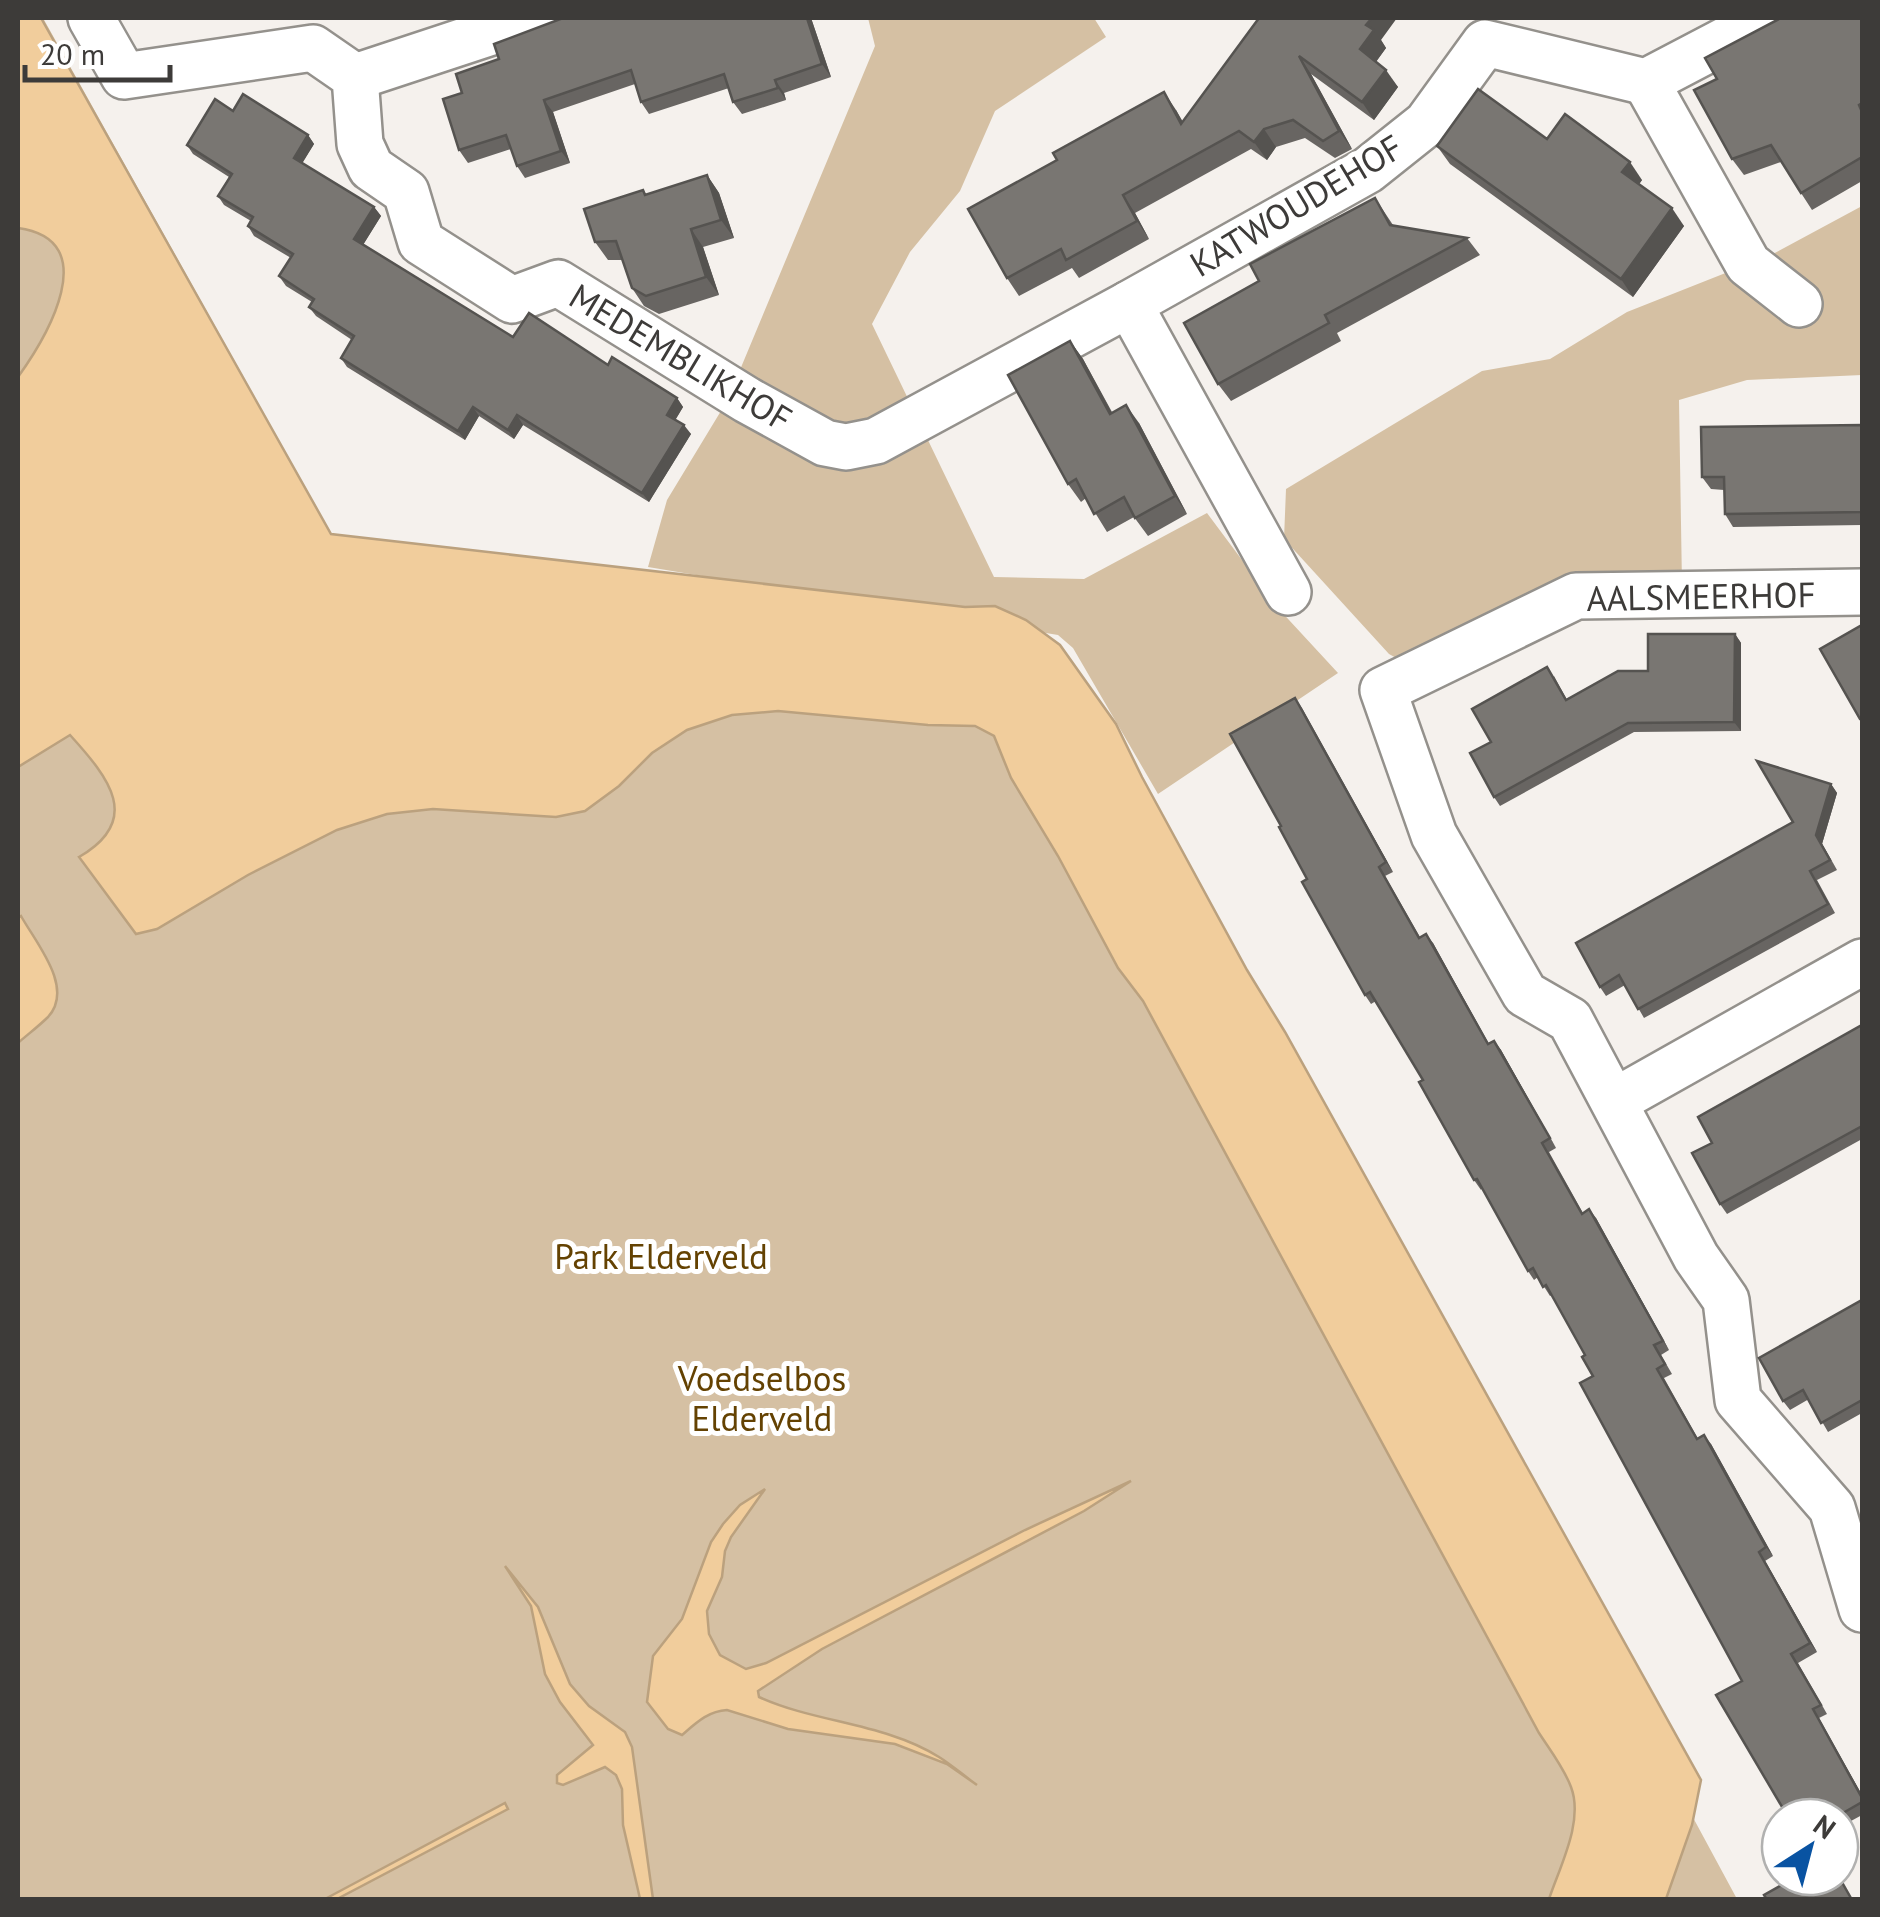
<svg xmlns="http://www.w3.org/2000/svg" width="1880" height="1917" viewBox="0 0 1880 1917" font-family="'PT Sans',sans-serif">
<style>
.green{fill:#d5c0a3}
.water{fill:#f1cd9c;stroke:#bba17e;stroke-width:2.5}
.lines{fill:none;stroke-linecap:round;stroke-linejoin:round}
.street-casing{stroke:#94918c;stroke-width:50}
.street{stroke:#fff;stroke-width:45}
.wall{fill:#686562}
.shaded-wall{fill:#555350}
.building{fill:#797672;stroke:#555350;stroke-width:2.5}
.labels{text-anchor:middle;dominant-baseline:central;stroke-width:10;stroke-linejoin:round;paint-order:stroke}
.street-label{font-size:35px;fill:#3d3b39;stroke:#fff}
.park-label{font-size:35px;fill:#644202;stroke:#fff}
</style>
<rect width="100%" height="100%" fill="#f5f1ed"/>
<!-- green -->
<g class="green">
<path d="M 18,18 L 43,18 L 331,534 L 1060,645 L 1737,1899 L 18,1899 Z"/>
<path d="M 868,18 L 1094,18 L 1106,37 L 995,111 L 960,191 L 910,252 L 872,324 L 994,577 L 1084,579 L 1207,513 L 1277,607 L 1338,673 L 1158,794 L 1073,648 L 1058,635 L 648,567 L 667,500 L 727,401 L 875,46 Z"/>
<path d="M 1862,206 L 1862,375 L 1747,380 L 1679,400 L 1682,585 L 1398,659 L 1389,654 L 1284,539 L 1286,489 L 1482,371 L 1550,359 L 1627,312 L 1771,255 Z"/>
</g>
<!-- water -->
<g class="water">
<path d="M 18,18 L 41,18 L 331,534 L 965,607 L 995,606 L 1026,620 L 1060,645 L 1116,724 L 1142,777 L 1247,970 L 1285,1032 L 1701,1780 L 1692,1825 L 1666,1899 L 1549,1899 C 1560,1866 1584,1821 1571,1787 C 1564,1768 1550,1750 1539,1733 L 1143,1001 L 1118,968 L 1058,856 L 1011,778 L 994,736 L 975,726 L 928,725 L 778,711 L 732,715 L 687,730 L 652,753 L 619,786 L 585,811 L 556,817 L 433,809 L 387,814 L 337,830 L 248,875 L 157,929 L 136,934 L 79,857 C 143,820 109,778 70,735 L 18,767 L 18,377 C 46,338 105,240 18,228 Z"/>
<path d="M 21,916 C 36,943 75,988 48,1017 C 39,1026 27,1035 18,1043 L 18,918 Z"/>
<path d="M 1131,1481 L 1084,1511 L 822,1649 L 758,1691 L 759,1697 C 816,1723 885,1723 939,1757 C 952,1765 964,1776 977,1785 L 947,1764 L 895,1744 L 788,1729 L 727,1710 C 708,1711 696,1723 682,1735 L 668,1729 L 647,1702 L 653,1656 L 682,1619 L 711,1542 L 723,1524 L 740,1505 L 765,1489 L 731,1537 L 725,1551 L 722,1577 L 707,1611 L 709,1634 L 720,1655 L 746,1669 L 766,1663 L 1025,1530 Z"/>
<path d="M 505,1566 L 538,1607 L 570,1684 L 589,1706 L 625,1732 L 632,1747 L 653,1899 L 640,1899 L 638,1890 L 623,1825 L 622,1789 L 616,1775 L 605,1767 L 563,1785 L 557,1783 L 557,1775 L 593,1745 L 560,1702 L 545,1674 L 531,1606 Z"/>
<path d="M 505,1803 L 508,1809 L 337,1899 L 325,1899 Z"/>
</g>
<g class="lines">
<!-- street casing -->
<g class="street-casing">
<g id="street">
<path d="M 91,18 L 124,76 L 313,48 L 355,77 L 360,144 L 371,168 L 406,192 L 421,242 L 512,300 L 558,283 L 747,400 L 825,443 L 846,447 L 876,441 L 1129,304"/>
<path d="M 355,77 L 534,18"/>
<path d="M 1646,82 L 1748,264 L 1799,304"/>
<path d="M 1288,592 L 1129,304 L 1368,170 L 1427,123 L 1485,43 L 1646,82 L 1768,18"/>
<path d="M 1862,592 L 1576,596 L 1383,690 L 1434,835 L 1525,994 L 1570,1020 L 1696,1257 L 1726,1300 L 1738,1400 L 1832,1508 L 1862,1609"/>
<path d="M 1615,1101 L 1862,962"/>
</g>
</g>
<!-- street -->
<use href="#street" class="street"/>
</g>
<!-- wall -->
<g class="wall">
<path d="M 811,18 L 831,77 L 784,93 L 786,100 L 742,114 L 733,102 L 729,88 L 649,114 L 641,102 L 635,84 L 553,112 L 570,163 L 525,178 L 517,166 L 511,149 L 468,163 L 459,150 L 443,99 Z"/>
<path d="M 1259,18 L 1381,40 L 1386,48 L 1376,62 L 1398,87 L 1374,120 L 1311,74 L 1352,149 L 1335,158 L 1305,138 L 1276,147 L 1267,160 L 1251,149 L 1135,213 L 1149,239 L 1079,278 L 1072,268 L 1019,296 L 1007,278 L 1176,110 L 1183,122 Z"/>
<path d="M 1862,18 L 1862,181 L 1812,210 L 1781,162 L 1744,175 L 1732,159 Z"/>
<path d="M 233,111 L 308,135 L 314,144 L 302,163 L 374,207 L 381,216 L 363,245 L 513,337 L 608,365 L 677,398 L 683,407 L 675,420 L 691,434 L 649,502 L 523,425 L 514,439 L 479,416 L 465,440 L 347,367 L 341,358 L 352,340 L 316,316 L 309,307 L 312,302 L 286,286 L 279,276 L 291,258 L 254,236 L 248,226 L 251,221 L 224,205 L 218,196 L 229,177 L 193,154 L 187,145 Z"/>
<path d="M 1547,139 L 1642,180 L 1639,184 L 1684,226 L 1633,297 L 1450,164 L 1437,146 Z"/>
<path d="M 707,175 L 719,193 L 734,238 L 703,247 L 719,295 L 659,314 L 644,306 L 632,288 L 623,260 L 608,260 L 595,242 L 643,190 L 647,195 Z"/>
<path d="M 1375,198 L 1393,225 L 1467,238 L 1480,255 L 1337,333 L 1341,341 L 1231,401 L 1218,384 L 1259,281 Z"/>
<path d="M 1070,341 L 1083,359 L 1112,412 L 1139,423 L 1187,514 L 1148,536 L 1134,517 L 1107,532 L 1086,498 L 1081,502 L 1068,484 Z"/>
<path d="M 1862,425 L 1862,525 L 1733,527 L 1725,514 L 1724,490 L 1711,489 L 1702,477 Z"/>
<path d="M 1735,634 L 1741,643 L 1741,731 L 1634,732 L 1500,806 L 1494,797 L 1491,742 L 1554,676 L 1567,700 L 1648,671 Z"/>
<path d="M 1295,698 L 1393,872 L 1385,876 L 1420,937 L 1433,943 L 1489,1044 L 1494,1041 L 1501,1050 L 1556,1148 L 1549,1152 L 1583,1213 L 1596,1218 L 1669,1350 L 1661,1355 L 1672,1374 L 1664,1378 L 1698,1439 L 1711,1444 L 1773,1556 L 1765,1561 L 1817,1652 L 1798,1663 L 1827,1714 L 1819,1718 L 1862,1795 L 1862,1815 L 1840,1827 L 1840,1817 L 1788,1817 L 1742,1681 L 1593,1376 L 1585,1355 L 1552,1295 L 1550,1296 L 1538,1277 L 1534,1280 L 1528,1271 L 1482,1188 L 1481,1190 L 1474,1180 L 1423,1080 L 1376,1001 L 1371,1004 L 1365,995 L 1307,879 L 1281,826 Z"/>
<path d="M 1831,784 L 1837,793 L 1822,844 L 1837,870 L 1817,880 L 1835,913 L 1644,1018 L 1625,985 L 1606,996 L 1600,987 L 1793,822 Z"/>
<path d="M 1862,1025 L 1862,1139 L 1727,1214 L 1720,1204 L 1712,1143 Z"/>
<path d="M 1862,1300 L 1862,1413 L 1828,1432 L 1809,1399 L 1790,1410 L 1783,1401 Z"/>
</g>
<!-- shaded-wall -->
<g class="shaded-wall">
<path d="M 807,18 L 811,18 L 831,77 L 822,64 Z"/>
<path d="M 1372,18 L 1397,18 L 1381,40 L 1386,48 L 1372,67 L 1360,49 L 1366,25 Z"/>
<path d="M 1299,56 L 1311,74 L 1352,149 L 1339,131 Z"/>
<path d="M 1386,70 L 1398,87 L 1374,120 L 1362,102 Z"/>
<path d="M 775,80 L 784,93 L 786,100 L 778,88 Z"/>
<path d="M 1164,92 L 1176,110 L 1193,141 L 1181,124 Z"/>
<path d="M 544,100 L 553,112 L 570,163 L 561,151 Z"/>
<path d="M 1264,129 L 1276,147 L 1267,160 L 1254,142 Z"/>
<path d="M 308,135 L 314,144 L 300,167 L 294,158 Z"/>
<path d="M 1630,162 L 1642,180 L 1635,190 L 1622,172 Z"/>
<path d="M 707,175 L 719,193 L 734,238 L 721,220 Z"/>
<path d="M 1123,195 L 1135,213 L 1149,239 L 1137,221 Z"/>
<path d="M 374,207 L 381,216 L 361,248 L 354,239 Z"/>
<path d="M 1672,208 L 1684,226 L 1633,297 L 1621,279 Z"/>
<path d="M 691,229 L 703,247 L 719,295 L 706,277 Z"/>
<path d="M 1070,341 L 1083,359 L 1122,432 L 1110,414 Z"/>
<path d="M 677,398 L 683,407 L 673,424 L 667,415 Z"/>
<path d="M 1126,405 L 1139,423 L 1187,514 L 1175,496 Z"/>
<path d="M 473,407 L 479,416 L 465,440 L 458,431 Z"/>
<path d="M 517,415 L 523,425 L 514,439 L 508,430 Z"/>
<path d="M 684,425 L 691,434 L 649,502 L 642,493 Z"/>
<path d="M 1735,634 L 1741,643 L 1741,731 L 1734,722 Z"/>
<path d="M 1295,698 L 1302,708 L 1393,872 L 1386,862 Z"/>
<path d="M 1831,784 L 1837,793 L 1822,844 L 1837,870 L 1816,835 Z"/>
<path d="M 1426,934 L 1433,943 L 1494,1054 L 1488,1044 Z"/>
<path d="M 1494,1041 L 1501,1050 L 1556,1148 L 1550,1138 Z"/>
<path d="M 1589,1209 L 1596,1218 L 1669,1350 L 1663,1341 Z"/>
<path d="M 1704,1435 L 1711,1444 L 1773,1556 L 1766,1547 Z"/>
<path d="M 1759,1552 L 1765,1561 L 1817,1652 L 1810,1643 Z"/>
<path d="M 1813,1709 L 1862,1795 L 1862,1798 Z"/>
</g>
<!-- building -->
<g class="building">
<path d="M 563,18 L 807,18 L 822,64 L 775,80 L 778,88 L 733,102 L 724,74 L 641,102 L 631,70 L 544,100 L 561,151 L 517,166 L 506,135 L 459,150 L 443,99 L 462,93 L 456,74 L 499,59 L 494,44 Z"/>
<path d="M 1259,18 L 1372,18 L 1366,25 L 1374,30 L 1360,49 L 1386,70 L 1362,102 L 1299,56 L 1339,131 L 1323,141 L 1293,120 L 1264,129 L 1254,142 L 1239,131 L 1123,195 L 1137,221 L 1066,260 L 1061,249 L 1007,278 L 968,209 L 1057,160 L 1053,153 L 1164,92 L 1181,124 Z"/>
<path d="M 1781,18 L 1862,18 L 1862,103 L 1859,105 L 1862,112 L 1862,157 L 1801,193 L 1771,145 L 1732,159 L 1694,90 L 1717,79 L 1705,58 Z"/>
<path d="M 1478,89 L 1547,139 L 1565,114 L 1630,162 L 1622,172 L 1672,208 L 1621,279 L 1437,146 Z"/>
<path d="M 243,94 L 308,135 L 294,158 L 374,207 L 354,239 L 513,337 L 529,313 L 608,365 L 612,357 L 677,398 L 667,415 L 684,425 L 642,493 L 517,415 L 508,430 L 473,407 L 458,431 L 341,358 L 354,336 L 309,307 L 314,299 L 279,276 L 293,254 L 248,226 L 253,217 L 218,196 L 232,174 L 187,145 L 215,99 L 233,111 Z"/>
<path d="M 707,175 L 721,220 L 691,229 L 706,277 L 646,296 L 632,288 L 616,241 L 595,242 L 584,209 L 643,190 L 645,195 Z"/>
<path d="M 1375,198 L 1390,225 L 1467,238 L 1325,315 L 1329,323 L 1218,384 L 1184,323 L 1259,281 L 1250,264 Z"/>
<path d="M 1070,341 L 1110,414 L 1126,405 L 1175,496 L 1135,518 L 1124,497 L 1094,514 L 1076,479 L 1068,484 L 1008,375 Z"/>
<path d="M 1862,425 L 1862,512 L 1725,514 L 1724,477 L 1702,477 L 1701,427 Z"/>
<path d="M 1862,625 L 1862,719 L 1860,719 L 1820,649 Z"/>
<path d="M 1648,634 L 1735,634 L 1734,722 L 1628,723 L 1494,797 L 1470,753 L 1491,742 L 1472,709 L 1547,667 L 1566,700 L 1618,671 L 1648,671 Z"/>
<path d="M 1295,698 L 1386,862 L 1379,867 L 1419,938 L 1426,934 L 1488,1044 L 1494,1041 L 1550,1138 L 1542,1143 L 1582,1214 L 1589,1209 L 1663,1341 L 1654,1345 L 1665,1364 L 1657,1369 L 1697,1439 L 1704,1435 L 1766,1547 L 1759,1552 L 1810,1643 L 1791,1654 L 1821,1705 L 1813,1709 L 1862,1798 L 1862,1802 L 1836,1817 L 1788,1817 L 1716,1695 L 1742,1681 L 1580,1383 L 1593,1376 L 1582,1357 L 1585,1355 L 1546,1285 L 1543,1287 L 1533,1268 L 1528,1271 L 1477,1179 L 1474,1180 L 1419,1082 L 1423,1080 L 1370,992 L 1365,995 L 1302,882 L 1307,879 L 1279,827 L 1281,826 L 1230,734 Z"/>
<path d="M 1757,761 L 1831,784 L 1816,835 L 1830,860 L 1810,871 L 1828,904 L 1638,1009 L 1619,975 L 1600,987 L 1576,943 L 1793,822 Z"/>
<path d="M 1862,1025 L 1862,1126 L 1720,1204 L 1692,1153 L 1712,1143 L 1698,1117 Z"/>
<path d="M 1862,1300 L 1862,1400 L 1821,1423 L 1803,1390 L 1783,1401 L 1759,1358 Z"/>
<path d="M 1796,1877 L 1839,1877 L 1852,1900 L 1767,1900 L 1764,1895 Z"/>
</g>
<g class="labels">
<!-- street labels -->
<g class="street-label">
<text transform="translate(1296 205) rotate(-31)">KATWOUDEHOF</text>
<text transform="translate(681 357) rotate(31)">MEDEMBLIKHOF</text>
<text transform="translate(1701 596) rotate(-1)">AALSMEERHOF</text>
</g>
<!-- park labels -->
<g class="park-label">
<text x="661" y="1256">Park Elderveld</text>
<text x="762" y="1378">Voedselbos<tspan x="762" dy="40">Elderveld</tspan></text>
</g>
</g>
<!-- border -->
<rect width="1880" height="1917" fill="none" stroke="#3d3b39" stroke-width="40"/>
<!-- north arrow -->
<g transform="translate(1810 1847) rotate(36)"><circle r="48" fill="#ffffff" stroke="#b1b1b0" stroke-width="2.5"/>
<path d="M0-8L18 38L0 25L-18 38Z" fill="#0953a2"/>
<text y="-15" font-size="28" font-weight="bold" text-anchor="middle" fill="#3d3b39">N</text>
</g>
<!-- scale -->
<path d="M25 65v15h145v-15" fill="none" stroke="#3d3b39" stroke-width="5"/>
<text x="40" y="65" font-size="30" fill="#3d3b39" stroke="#ffffff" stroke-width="8" paint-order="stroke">20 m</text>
</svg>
